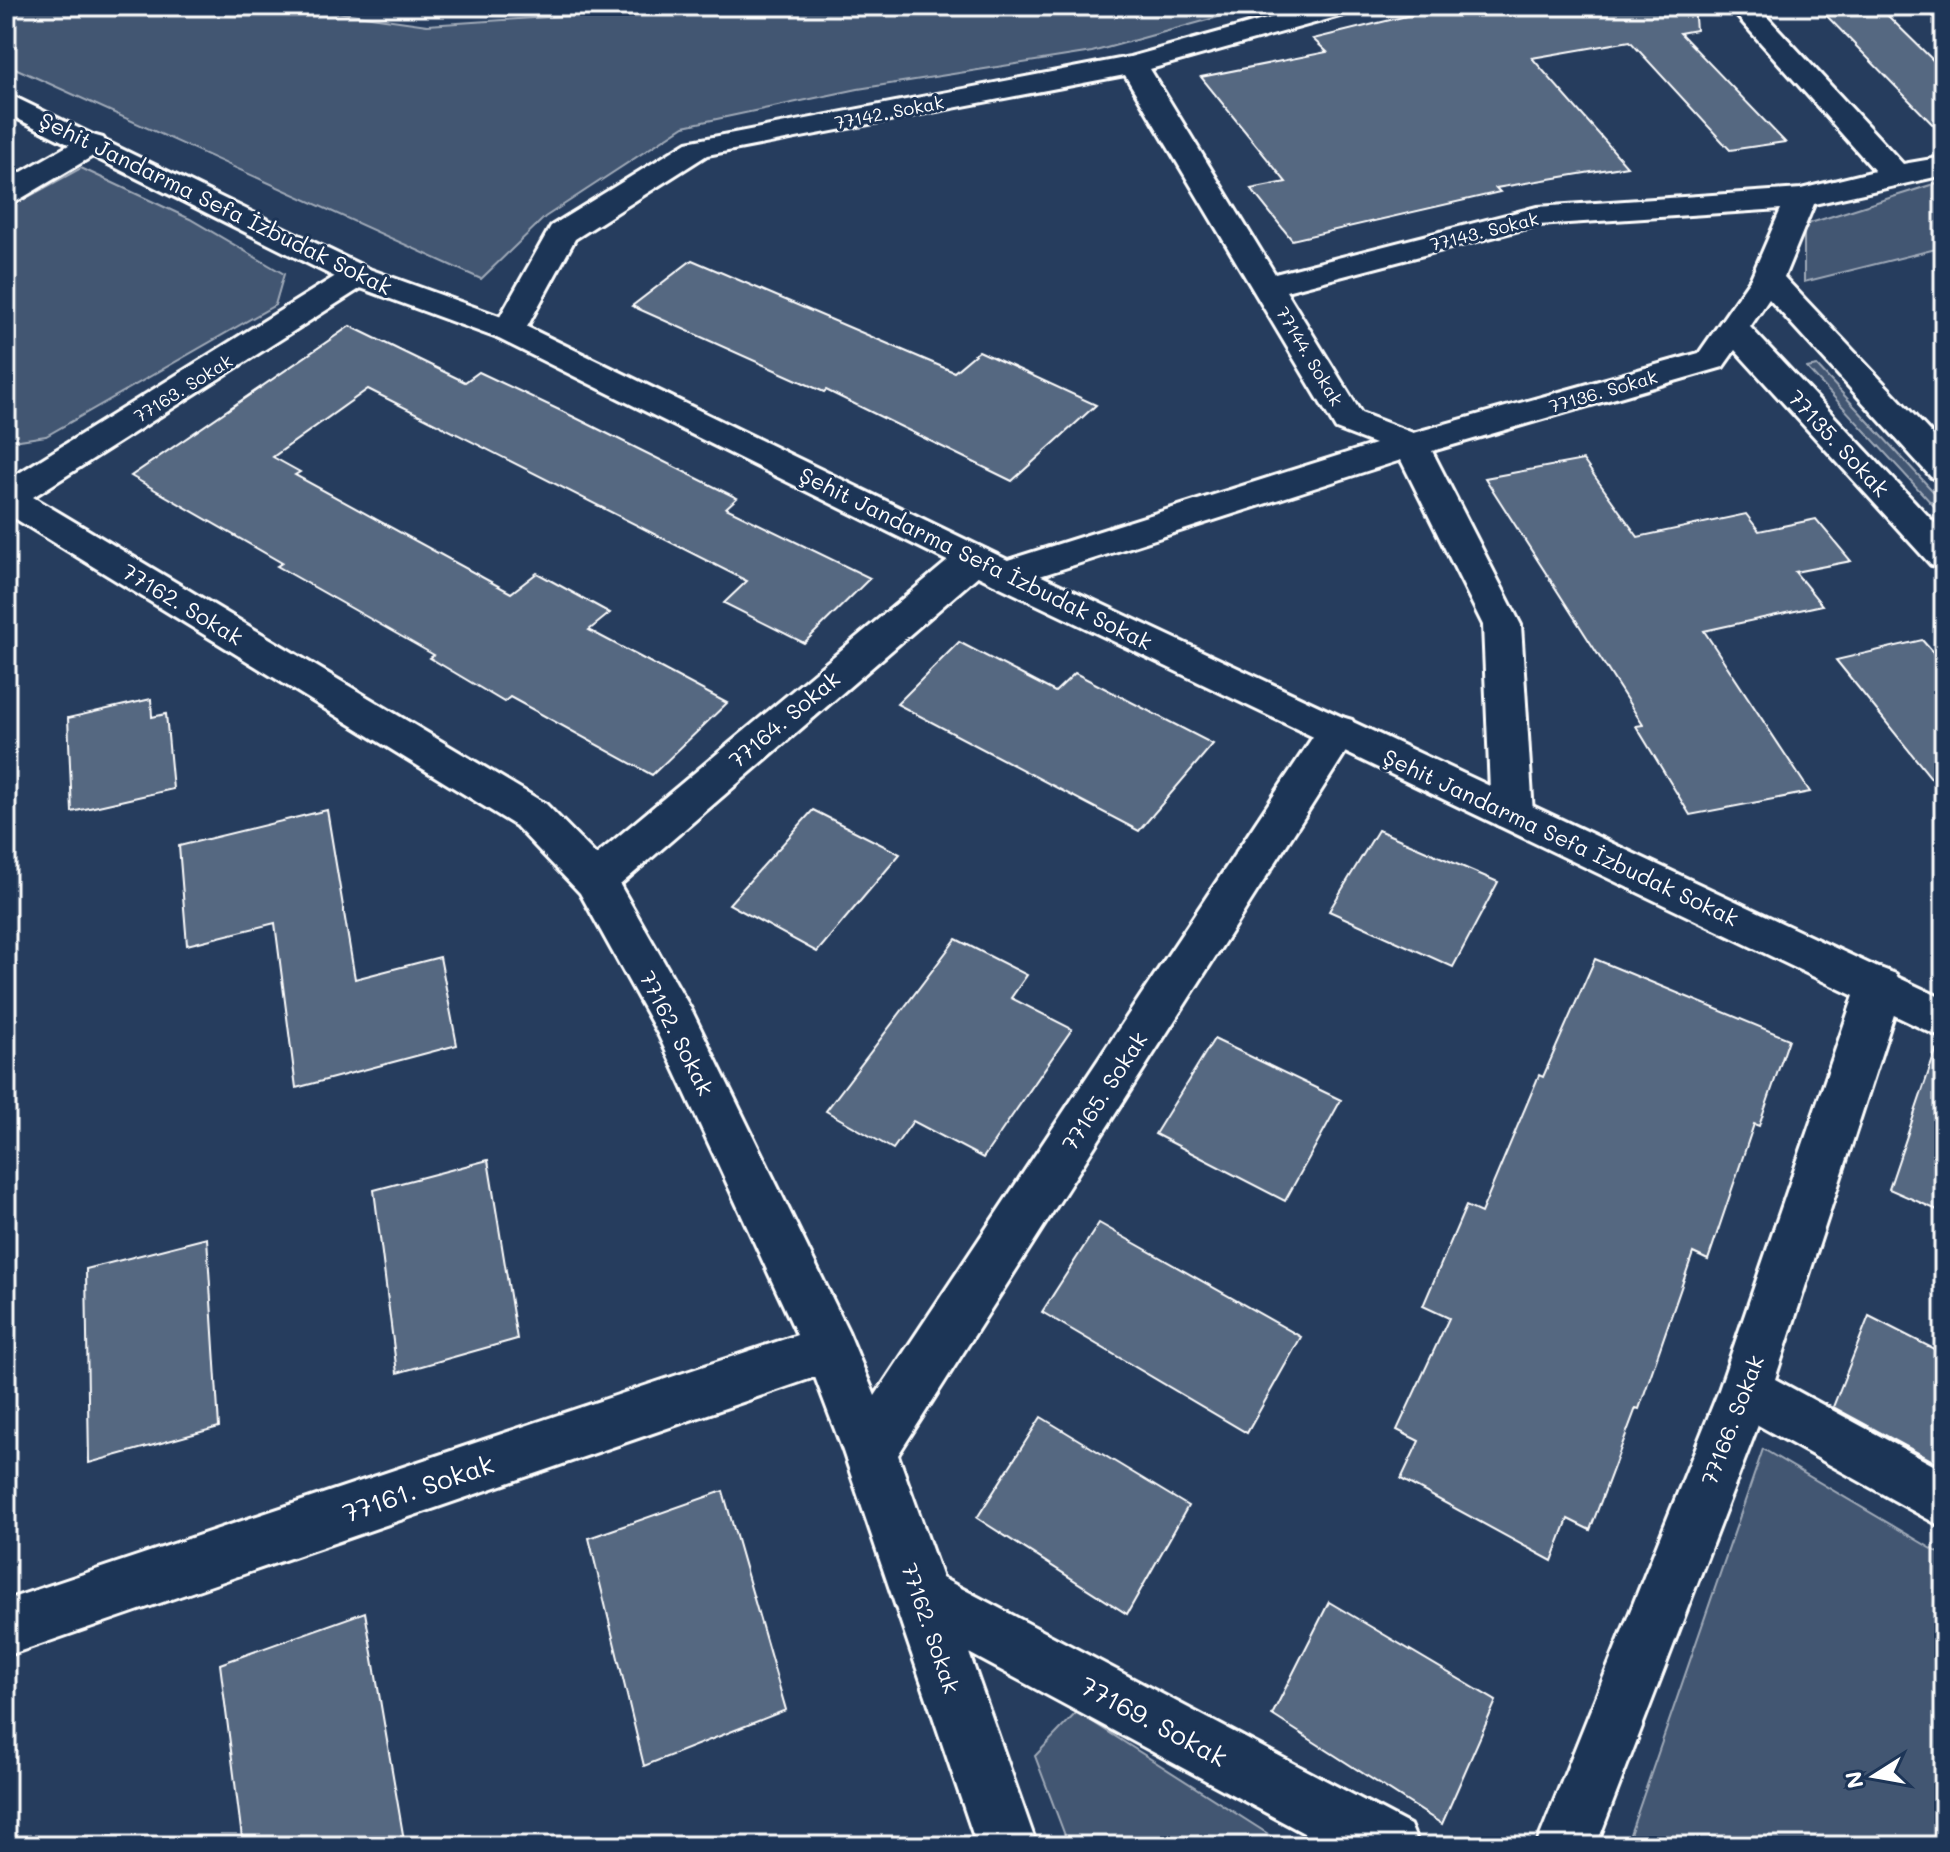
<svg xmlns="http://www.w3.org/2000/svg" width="1950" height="1852" viewBox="0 0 1950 1852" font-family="Mali,sans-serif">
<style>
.green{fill:#425672;stroke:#a0aab8;stroke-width:2}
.building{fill:#556781;stroke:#fff;stroke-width:2}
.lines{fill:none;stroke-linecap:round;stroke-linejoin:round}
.minor-casing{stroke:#fff;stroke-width:6}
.secondary-casing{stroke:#fff;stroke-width:6}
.minor{fill:#1d3557;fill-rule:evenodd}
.secondary{fill:#1d3557;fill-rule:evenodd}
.labels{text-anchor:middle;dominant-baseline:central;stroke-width:6;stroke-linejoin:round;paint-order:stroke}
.far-street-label{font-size:18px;fill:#fff;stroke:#1d3557}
.street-label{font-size:22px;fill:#fff;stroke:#1d3557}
.near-street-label{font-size:26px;fill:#fff;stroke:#1d3557}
</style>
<rect width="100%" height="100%" fill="#263d5e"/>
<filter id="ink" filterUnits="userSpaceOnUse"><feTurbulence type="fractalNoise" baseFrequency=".0125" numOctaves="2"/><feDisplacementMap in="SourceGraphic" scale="16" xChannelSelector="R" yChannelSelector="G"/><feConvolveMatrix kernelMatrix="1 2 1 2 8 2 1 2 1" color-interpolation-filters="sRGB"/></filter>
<g filter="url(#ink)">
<!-- green -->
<g class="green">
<path d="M 6,6 L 294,6 L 427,25 L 612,13 L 641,6 L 1258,6 L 1092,52 L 858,89 L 684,126 L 545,217 L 481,279 L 6,64 Z"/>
<path d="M 81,168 L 190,219 L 284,274 L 275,305 L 46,436 L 6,442 L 6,209 Z"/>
<path d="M 1937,183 L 1944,191 L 1944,247 L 1804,282 L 1804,225 Z"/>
<path d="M 1817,366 L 1944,503 L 1944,517 L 1807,368 Z"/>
<path d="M 1763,1449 L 1944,1556 L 1944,1846 L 1626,1846 Z"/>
<path d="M 1077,1712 L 1287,1846 L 1069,1846 L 1035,1756 Z"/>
</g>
<!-- building -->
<g class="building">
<path d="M 1447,6 L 1694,6 L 1696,30 L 1680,33 L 1785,142 L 1730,150 L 1630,41 L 1532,58 L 1627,166 L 1496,188 L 1500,192 L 1292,240 L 1251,189 L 1286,182 L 1201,77 L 1327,52 L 1313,39 Z"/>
<path d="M 1817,6 L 1878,6 L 1944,71 L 1944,136 Z"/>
<path d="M 692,260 L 954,372 L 979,351 L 1096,405 L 1012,481 L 826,390 L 824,392 L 632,306 Z"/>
<path d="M 350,326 L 465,382 L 479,372 L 574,417 L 737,498 L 726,508 L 870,578 L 804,643 L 724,603 L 747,581 L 368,389 L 273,457 L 300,472 L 295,475 L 511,593 L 537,573 L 610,613 L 589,630 L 727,703 L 652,775 L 510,697 L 504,702 L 430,658 L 434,655 L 277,566 L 282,563 L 131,476 Z"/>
<path d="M 1583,460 L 1638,537 L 1746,514 L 1759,531 L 1816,519 L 1851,561 L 1795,572 L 1822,605 L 1704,631 L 1810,792 L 1690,815 L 1636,726 L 1643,725 L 1485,478 Z"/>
<path d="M 1922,640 L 1944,665 L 1944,794 L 1836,660 Z"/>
<path d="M 959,642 L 1055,692 L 1075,673 L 1213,744 L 1139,831 L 897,704 Z"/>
<path d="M 151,699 L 152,717 L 166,714 L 173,789 L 72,812 L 68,718 Z"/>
<path d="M 327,810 L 355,979 L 440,957 L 457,1045 L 296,1088 L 275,923 L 187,945 L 179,846 Z"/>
<path d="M 813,810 L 900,854 L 817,952 L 729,904 Z"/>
<path d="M 1378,830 L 1498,882 L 1453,967 L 1329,911 Z"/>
<path d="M 956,939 L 1027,975 L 1011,998 L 1072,1029 L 983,1158 L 913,1121 L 893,1149 L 826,1111 Z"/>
<path d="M 1595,959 L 1789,1039 L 1759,1126 L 1754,1124 L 1708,1260 L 1693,1253 L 1639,1409 L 1636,1408 L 1590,1530 L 1568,1519 L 1552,1561 L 1401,1479 L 1419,1441 L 1397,1430 L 1449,1318 L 1423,1306 L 1466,1206 L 1481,1213 L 1539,1075 L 1543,1077 Z"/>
<path d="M 1214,1039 L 1341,1100 L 1285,1201 L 1155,1134 Z"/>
<path d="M 1936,1050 L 1944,1051 L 1944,1213 L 1889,1189 Z"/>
<path d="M 488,1160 L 517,1339 L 397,1373 L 374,1190 Z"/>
<path d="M 1099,1223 L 1301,1337 L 1247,1433 L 1042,1312 Z"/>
<path d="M 207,1238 L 219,1427 L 89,1463 L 86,1269 Z"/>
<path d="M 1869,1316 L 1944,1354 L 1944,1467 L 1833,1407 Z"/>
<path d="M 1041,1417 L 1188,1506 L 1127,1614 L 977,1518 Z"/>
<path d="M 723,1491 L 786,1710 L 644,1766 L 589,1538 Z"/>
<path d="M 1329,1602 L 1496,1701 L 1442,1824 L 1272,1715 Z"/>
<path d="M 365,1612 L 405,1846 L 243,1846 L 220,1664 Z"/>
</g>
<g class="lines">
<!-- minor casing -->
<g class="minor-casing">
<g id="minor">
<path d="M 1313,6 L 1358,6 L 1354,12 L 1150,69 L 1275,274 L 1537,207 L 1801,189 L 1875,171 L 1728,6 L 1757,6 L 1903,164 L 1944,157 L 1944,175 L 1814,204 L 1784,277 L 1944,447 L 1944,481 L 1931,477 L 1769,299 L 1750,327 L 1944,533 L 1944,569 L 1931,565 L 1735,350 L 1723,367 L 1432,451 L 1521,625 L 1533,814 L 1527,825 L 1512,830 L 1497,825 L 1491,814 L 1483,625 L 1401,460 L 1018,583 L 1005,587 L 992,583 L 986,574 L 992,565 L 1375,444 L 1336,429 L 1125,75 L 707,155 L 575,239 L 521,338 L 509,341 L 497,338 L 492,331 L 551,226 L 687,142 L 1130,57 ZM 1781,209 L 1751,278 L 1699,353 L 1413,433 L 1361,413 L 1286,291 L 1538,225 Z"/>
<path d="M 92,135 L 103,138 L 107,144 L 103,150 L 17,201 L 6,203 L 6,181 L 81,138 Z"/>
<path d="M 358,266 L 369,269 L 374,276 L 369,283 L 33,497 L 546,804 L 596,855 L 961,550 L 974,546 L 987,550 L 993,559 L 987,568 L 620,885 L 692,1011 L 848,1331 L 875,1396 L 1324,720 L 1338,716 L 1352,720 L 1358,731 L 1352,742 L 898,1455 L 942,1578 L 1410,1825 L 1419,1846 L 1328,1846 L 969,1653 L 1037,1846 L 977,1846 L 843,1451 L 815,1377 L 6,1656 L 6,1600 L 797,1335 L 658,1034 L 580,893 L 516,826 L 6,513 L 6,481 L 347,269 Z"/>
<path d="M 1880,968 L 1896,974 L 1903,987 L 1775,1379 L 1944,1471 L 1944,1528 L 1758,1425 L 1596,1846 L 1536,1846 L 1719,1390 L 1857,987 L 1864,974 Z"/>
</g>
</g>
<!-- secondary casing -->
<g class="secondary-casing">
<path id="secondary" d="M 6,93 L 369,269 L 521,324 L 1018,565 L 1944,999 L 1944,1039 L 992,583 L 497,338 L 347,283 L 6,113 Z"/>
</g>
<!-- minor -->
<use href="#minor" class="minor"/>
<!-- secondary -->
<use href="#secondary" class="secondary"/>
</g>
</g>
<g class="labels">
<!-- far-street labels -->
<g class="far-street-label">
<text transform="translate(889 112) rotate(-11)">77142. Sokak</text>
<text transform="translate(1484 231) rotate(-14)">77143. Sokak</text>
<text transform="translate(1310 356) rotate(59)">77144. Sokak</text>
<text transform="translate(183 388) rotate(-32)">77163. Sokak</text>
<text transform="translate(1603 391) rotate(-16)">77136. Sokak</text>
</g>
<!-- street labels -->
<g class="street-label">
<text transform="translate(216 203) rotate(26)">Şehit Jandarma Sefa İzbudak Sokak</text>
<text transform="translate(1839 443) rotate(47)">77135. Sokak</text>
<text transform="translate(976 558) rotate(26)">Şehit Jandarma Sefa İzbudak Sokak</text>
<text transform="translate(183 604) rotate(31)">77162. Sokak</text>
<text transform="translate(784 719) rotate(-40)">77164. Sokak</text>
<text transform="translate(1561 837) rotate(25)">Şehit Jandarma Sefa İzbudak Sokak</text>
<text transform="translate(677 1033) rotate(63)">77162. Sokak</text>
<text transform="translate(1104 1091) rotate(-57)">77165. Sokak</text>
<text transform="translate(1732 1420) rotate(-69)">77166. Sokak</text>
<text transform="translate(931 1628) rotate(71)">77162. Sokak</text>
</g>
<!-- near-street labels -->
<g class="near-street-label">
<text transform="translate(418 1488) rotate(-19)">77161. Sokak</text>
<text transform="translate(1154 1721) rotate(28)">77169. Sokak</text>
</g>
</g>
<!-- margin -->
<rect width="1950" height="1852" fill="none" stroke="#1d3557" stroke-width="32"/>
<rect x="16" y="16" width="1918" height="1820" fill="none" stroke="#fff" stroke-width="3" filter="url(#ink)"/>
<!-- north arrow -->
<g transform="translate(1874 1776) rotate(259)" stroke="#1d3557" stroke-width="6" paint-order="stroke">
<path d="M0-6L14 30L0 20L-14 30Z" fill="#ffffff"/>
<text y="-12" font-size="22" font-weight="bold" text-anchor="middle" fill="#ffffff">N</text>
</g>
</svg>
